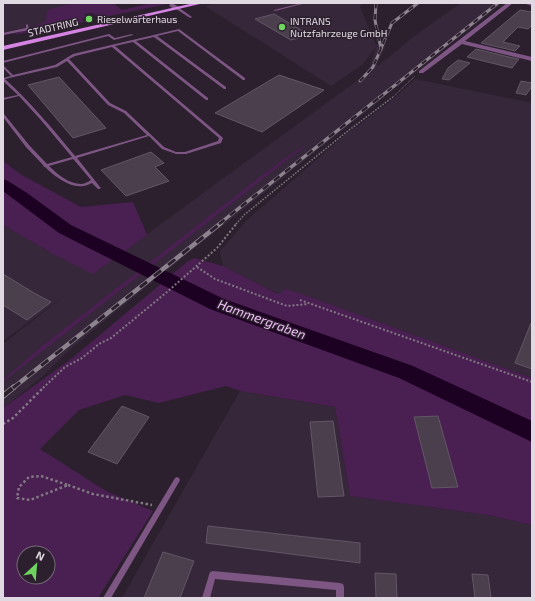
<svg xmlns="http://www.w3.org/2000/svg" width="535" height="601" viewBox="0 0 535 601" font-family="'Exo 2',sans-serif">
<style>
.built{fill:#37273a}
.green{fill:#4a1f52;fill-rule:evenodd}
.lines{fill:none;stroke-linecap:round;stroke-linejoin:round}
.river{fill:#1d0122;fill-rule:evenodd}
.building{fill:#4b3e4d;stroke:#635666}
.path-far3{stroke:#827884;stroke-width:1;stroke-dasharray:1 1;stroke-linecap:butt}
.path-far2{stroke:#827884;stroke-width:1.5;stroke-dasharray:1.5 1.5;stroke-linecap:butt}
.path-far1{stroke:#827884;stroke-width:2;stroke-dasharray:2 2;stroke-linecap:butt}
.path{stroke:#827884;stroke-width:2.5;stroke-dasharray:2.5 2.5;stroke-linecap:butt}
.service{fill:#7d5684;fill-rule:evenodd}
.minor{fill:#7d5684;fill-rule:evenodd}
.primary{fill:#d584e4;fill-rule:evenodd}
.rail-far3-casing{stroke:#8d838e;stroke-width:3}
.rail-far2-casing{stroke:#8d838e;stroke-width:3.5}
.rail-far1-casing{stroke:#8d838e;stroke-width:4.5}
.rail-casing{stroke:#8d838e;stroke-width:5.5}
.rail-far3{stroke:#2c202e;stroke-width:2;stroke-dasharray:5.5;stroke-linecap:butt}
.rail-far2{stroke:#2c202e;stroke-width:2.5;stroke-dasharray:7;stroke-linecap:butt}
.rail-far1{stroke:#2c202e;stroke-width:3;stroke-dasharray:9;stroke-linecap:butt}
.rail{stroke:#2c202e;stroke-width:4;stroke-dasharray:12;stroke-linecap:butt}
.poi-dot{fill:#6fd35f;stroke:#2c202e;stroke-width:1.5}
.labels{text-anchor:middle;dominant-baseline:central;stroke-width:3;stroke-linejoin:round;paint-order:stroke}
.far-poi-label{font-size:10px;fill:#e1d9e2;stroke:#2c202e;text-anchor:start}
.far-street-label{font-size:10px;fill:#e1d9e2;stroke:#2c202e}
.water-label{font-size:13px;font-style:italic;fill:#f0bff9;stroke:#2c202e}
</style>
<rect width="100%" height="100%" fill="#2c202e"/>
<!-- built -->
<g class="built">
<path d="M 3,3 L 93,3 L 64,21 L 3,36 Z"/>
<path d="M 216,3 L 363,3 L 360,7 L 376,45 L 386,46 L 377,64 L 379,65 L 417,34 L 461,3 L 502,3 L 136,295 L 67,352 L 43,376 L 3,408 L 3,344 L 71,291 L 3,341 L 3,225 L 53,254 L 94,273 L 362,77 L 369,68 L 376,47 L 363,64 L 331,86 L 205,6 Z"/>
<path d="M 415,79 L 532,103 L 532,378 L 313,298 L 279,294 L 223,266 L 220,251 L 247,220 L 345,135 L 390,102 Z"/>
<path d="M 240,391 L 335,407 L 350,496 L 488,515 L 532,525 L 532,598 L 122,598 Z"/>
</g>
<!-- green -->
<g class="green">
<path d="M 74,3 L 113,3 L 122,10 L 152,3 L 172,3 L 100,18 L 92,13 L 84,14 L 87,17 L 82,19 L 85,22 L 19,34 L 13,34 L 31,28 L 46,21 L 47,10 Z"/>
<path d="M 305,146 L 3,382 L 3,380 L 42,346 L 265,173 L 300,148 Z"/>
<path d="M 3,161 L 20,174 L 81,207 L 133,202 L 147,235 L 93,274 L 53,254 L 3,225 Z"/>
<path d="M 194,258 L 223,266 L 278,294 L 286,289 L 313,298 L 532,378 L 532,525 L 488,515 L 350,496 L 335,407 L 240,391 L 226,386 L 159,403 L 125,395 L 79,410 L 40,449 L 106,491 L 153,511 L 98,598 L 3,598 L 3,408 L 71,359 L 187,262 ZM 24,553 L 48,553 L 48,577 L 24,577 Z"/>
</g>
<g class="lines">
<!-- river -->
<path class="river" d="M 3,179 L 8,181 L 27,193 L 71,225 L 224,299 L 413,366 L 532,421 L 532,442 L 399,378 L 210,309 L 59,233 L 3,191 Z"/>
</g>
<!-- building -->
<g class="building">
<path d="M 520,10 L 532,12 L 532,25 L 528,29 L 518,27 L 503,42 L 520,46 L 515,51 L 481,43 Z"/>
<path d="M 274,14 L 309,35 L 291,40 L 255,19 Z"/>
<path d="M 476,49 L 509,57 L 519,59 L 512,68 L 467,57 Z"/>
<path d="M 458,60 L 470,63 L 449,80 L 442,79 L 448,68 Z"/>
<path d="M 279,75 L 324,90 L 262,132 L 215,113 Z"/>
<path d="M 59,77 L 106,128 L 73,138 L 28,85 Z"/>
<path d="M 521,81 L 532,83 L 532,86 L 526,95 L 516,93 Z"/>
<path d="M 151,152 L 164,163 L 155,167 L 169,181 L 126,196 L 101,170 Z"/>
<path d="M 3,274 L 34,293 L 51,302 L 27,320 L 3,305 Z"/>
<path d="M 531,323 L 532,323 L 532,369 L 515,363 Z"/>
<path d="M 122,406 L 149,417 L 117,464 L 88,452 Z"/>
<path d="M 438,416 L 458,487 L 432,488 L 414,417 Z"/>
<path d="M 333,421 L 344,496 L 318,497 L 310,422 Z"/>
<path d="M 208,526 L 360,543 L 360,563 L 206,543 Z"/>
<path d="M 163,552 L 194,561 L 180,598 L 144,598 Z"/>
<path d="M 375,573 L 396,574 L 397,598 L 376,598 Z"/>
<path d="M 472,574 L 488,575 L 491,598 L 475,598 Z"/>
</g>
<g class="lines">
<!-- path-far3 -->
<path class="path-far3" d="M 392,98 L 415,76"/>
<!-- path-far2 -->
<path class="path-far2" d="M 236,224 L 244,215 L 344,134 L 393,97"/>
<!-- path-far1 -->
<g class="path-far1">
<path d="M 197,267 L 215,279 L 287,306 L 308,304"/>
<path d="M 300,300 L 532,382"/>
<path d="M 43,388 L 65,367 L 82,358 L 99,344 L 111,338 L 167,292 L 217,248 L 237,223"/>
</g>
<!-- path -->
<g class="path">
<path d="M 3,424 L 13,418 L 44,387"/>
<path d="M 41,476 L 68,485 L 30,500 L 17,498 L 19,487 L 29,477 Z"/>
<path d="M 68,485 L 93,494 L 152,505"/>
</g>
<!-- service -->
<g class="service">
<path d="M 302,3 L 306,3 L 275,11 L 274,10 Z"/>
<path d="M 176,7 L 178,7 L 192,17 L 190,18 L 176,9 Z"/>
<path d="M 27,24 L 28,25 L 29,30 L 3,35 L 3,33 L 26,28 L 26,25 Z"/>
<path d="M 179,29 L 245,78 L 245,80 L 243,80 L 178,31 L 157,36 L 226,87 L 226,89 L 224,89 L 154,37 L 136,41 L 208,98 L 208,100 L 206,100 L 133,42 L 115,46 L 222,137 L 223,138 L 221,143 L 186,154 L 176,154 L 162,149 L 149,136 L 77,158 L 100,187 L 101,188 L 99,189 L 98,189 L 92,183 C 89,184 86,186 83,186 C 70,188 54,176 45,167 L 44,167 L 43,165 L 26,147 L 3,117 L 3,114 L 4,114 L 29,145 L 47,164 L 72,157 L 40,119 L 19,96 L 3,100 L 3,98 L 18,95 L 3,81 L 3,78 L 11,76 L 3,68 L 3,65 L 13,75 L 55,65 L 73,54 ZM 112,47 L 219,138 L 218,141 L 185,152 L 176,152 L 164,147 L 126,111 L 110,103 L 69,59 L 75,56 ZM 67,61 L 108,105 L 124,113 L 147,135 L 75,156 C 53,129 31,103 5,79 L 57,67 ZM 73,159 L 75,161 L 91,180 C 88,182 84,184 81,184 C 69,184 57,174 49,166 Z"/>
<path d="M 109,34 L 115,38 L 132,34 L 133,35 L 114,40 L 108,36 L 3,63 L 3,61 Z"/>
<path d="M 177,477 L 179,478 L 180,480 L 179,482 L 111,598 L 103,598 L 175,478 Z"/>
<path d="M 213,571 L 340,583 L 343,584 L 344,587 L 344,598 L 336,598 L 336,590 L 215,579 L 210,598 L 202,598 L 209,575 L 210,572 Z"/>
</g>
<!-- minor -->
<g class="minor">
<path d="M 172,3 L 179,7 L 179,9 C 175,10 171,8 169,5 Z"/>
<path d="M 507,3 L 513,3 L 465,41 L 532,57 L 532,61 L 462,44 L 423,73 L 419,73 L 419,71 Z"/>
<path d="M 525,3 L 532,3 L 532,6 L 526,4 Z"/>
</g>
<!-- primary -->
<path class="primary" d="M 194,3 L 204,3 L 3,50 L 3,46 Z"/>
<!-- rail-far3 casing -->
<g class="rail-far3-casing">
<g id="rail-far3">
<path d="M 376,3 L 375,20 L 381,49"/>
<path d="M 360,81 L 373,67 L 392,23 L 418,3"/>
<path d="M 379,98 L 498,3"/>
</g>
</g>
<!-- rail-far2 casing -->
<g class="rail-far2-casing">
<path id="rail-far2" d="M 219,224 L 380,97"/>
</g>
<!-- rail-far1 casing -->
<g class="rail-far1-casing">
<path id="rail-far1" d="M 13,388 L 221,223"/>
</g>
<!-- rail casing -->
<g class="rail-casing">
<path id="rail" d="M 3,396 L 14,387"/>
</g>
<!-- rail-far3 -->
<use href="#rail-far3" class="rail-far3"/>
<!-- rail-far2 -->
<use href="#rail-far2" class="rail-far2"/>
<!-- rail-far1 -->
<use href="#rail-far1" class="rail-far1"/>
<!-- rail -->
<use href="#rail" class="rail"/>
</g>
<!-- markers -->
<g class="poi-dot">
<circle cx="89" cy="19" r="4"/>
<circle cx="282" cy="27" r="4"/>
</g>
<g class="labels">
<!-- far-poi labels -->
<g class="far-poi-label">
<text x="97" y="19">Rieselwärterhaus</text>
<text x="290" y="21">INTRANS<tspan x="290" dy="12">Nutzfahrzeuge GmbH</tspan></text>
</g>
<!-- far-street labels -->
<g class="far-street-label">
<text transform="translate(53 27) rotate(-13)">STADTRING</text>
</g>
<!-- water labels -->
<g class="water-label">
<text transform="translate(262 319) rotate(20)">Hammergraben</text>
</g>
</g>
<!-- border -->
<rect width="535" height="601" fill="none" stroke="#e1d9e2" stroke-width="8"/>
<!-- north arrow -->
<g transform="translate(36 565) rotate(26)"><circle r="19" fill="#2c202e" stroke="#746a76"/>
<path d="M0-3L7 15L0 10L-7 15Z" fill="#6fd35f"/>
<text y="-6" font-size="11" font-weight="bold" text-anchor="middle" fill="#e1d9e2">N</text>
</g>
</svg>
